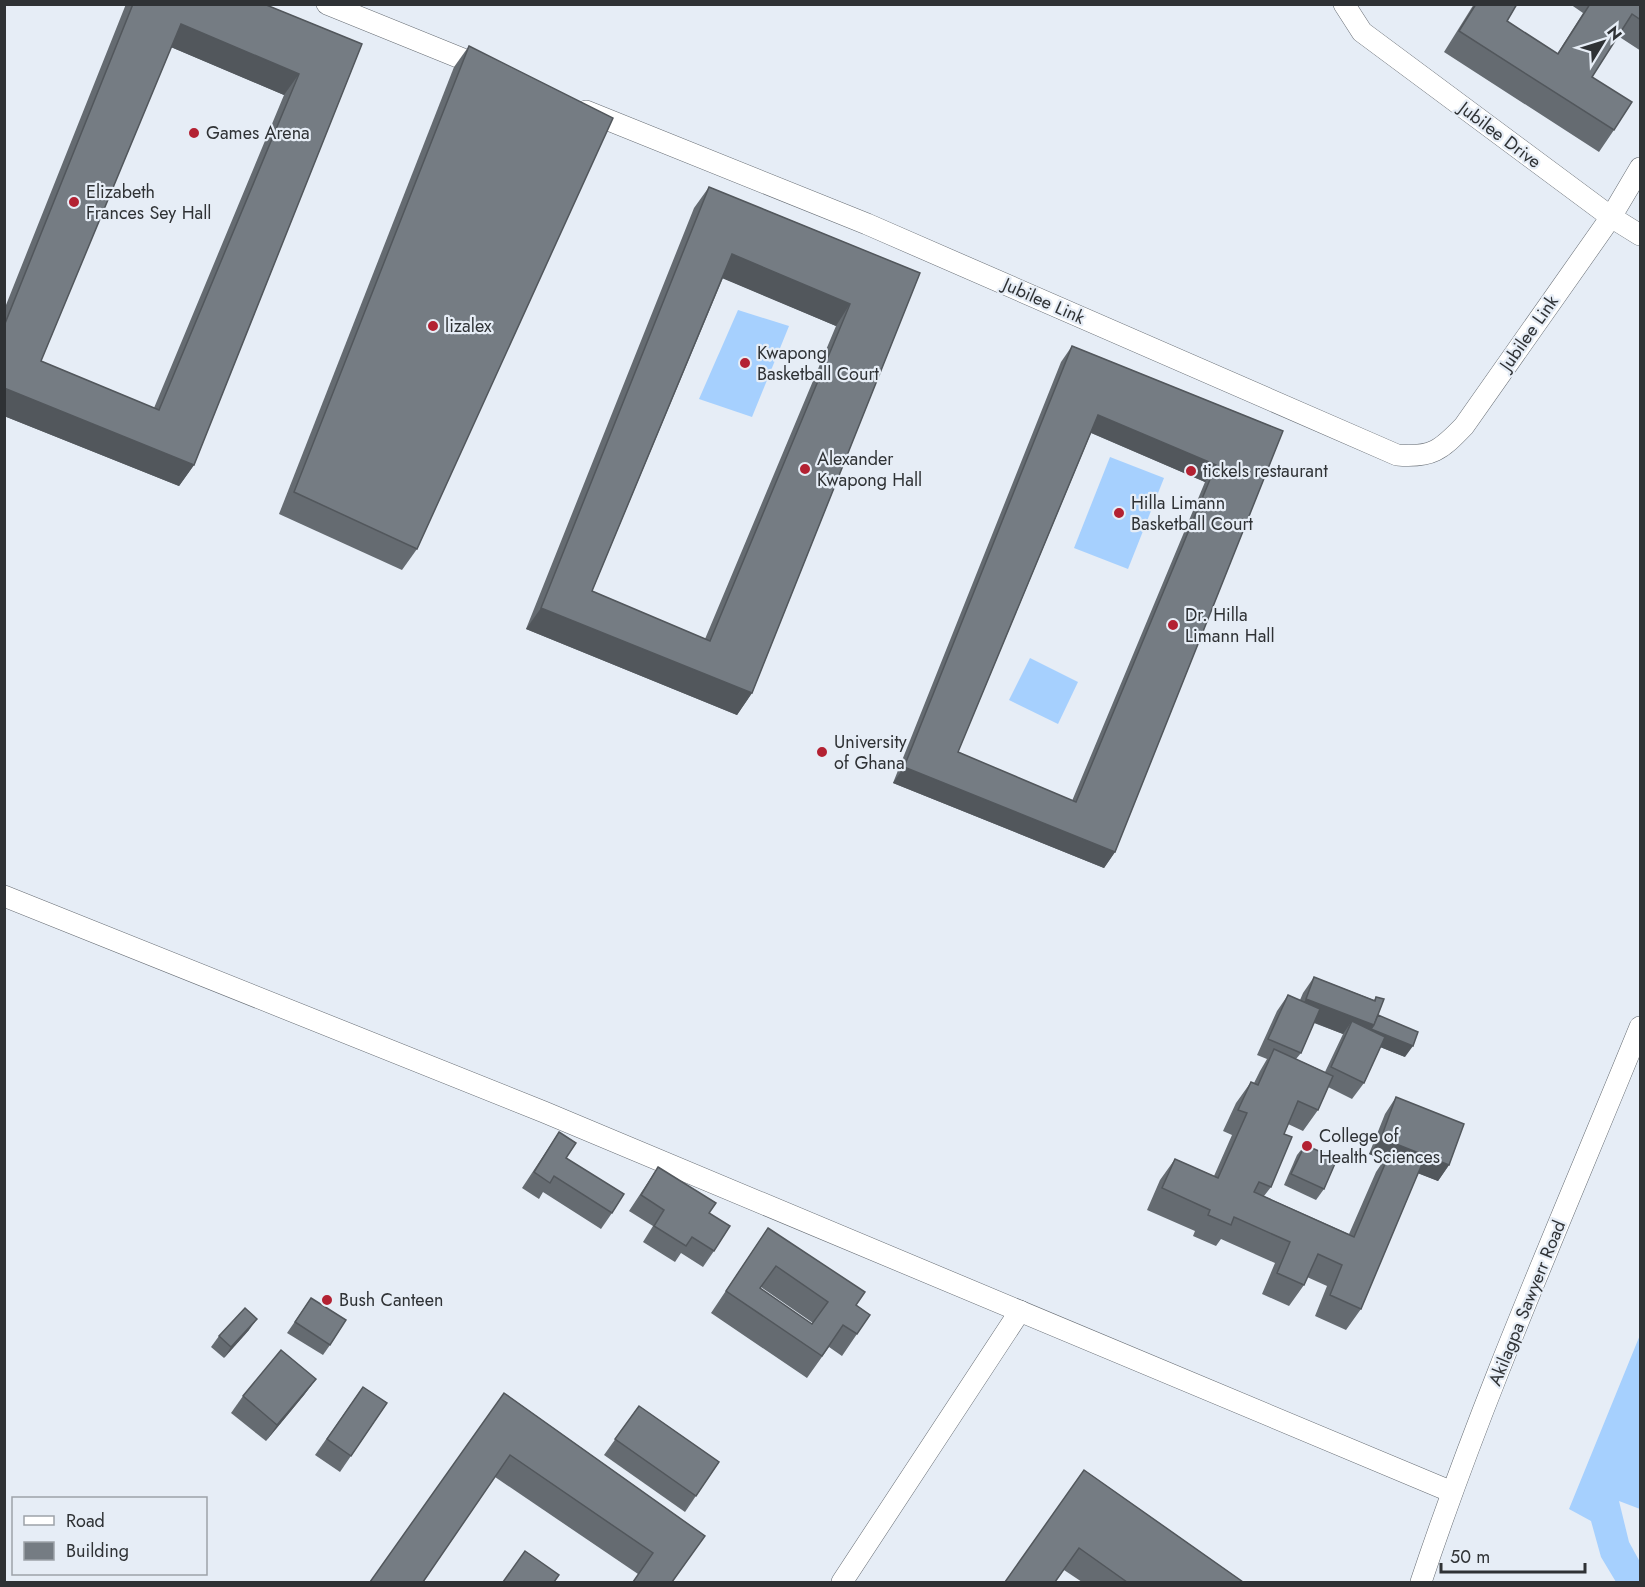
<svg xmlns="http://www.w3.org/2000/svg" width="1645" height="1587" viewBox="0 0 1645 1587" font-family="Jost,sans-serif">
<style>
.garden{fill:#a6d0fe}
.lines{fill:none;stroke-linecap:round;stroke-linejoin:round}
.minor-casing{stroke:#666c73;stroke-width:22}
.minor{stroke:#fff;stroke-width:21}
.wall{fill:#656b71;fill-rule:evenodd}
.shaded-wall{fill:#52575c}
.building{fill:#757c83;stroke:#52575c;stroke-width:1.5;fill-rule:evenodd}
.poi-dot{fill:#b32132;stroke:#e6edf6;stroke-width:2}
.labels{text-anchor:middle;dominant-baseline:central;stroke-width:4.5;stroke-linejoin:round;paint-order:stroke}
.poi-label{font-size:18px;fill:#2f3235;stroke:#e6edf6;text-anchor:start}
.street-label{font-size:18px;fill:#2f3235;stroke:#e6edf6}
</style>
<rect width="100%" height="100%" fill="#e6edf6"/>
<!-- garden -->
<g class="garden">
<path d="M 738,310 L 789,326 L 752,417 L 699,399 Z"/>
<path d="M 1110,457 L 1164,478 L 1128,569 L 1074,548 Z"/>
<path d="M 1030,658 L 1078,682 L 1058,724 L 1009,700 Z"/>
<path d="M 1640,1335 L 1640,1509 L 1619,1501 L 1629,1542 L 1640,1562 L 1640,1582 L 1616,1582 L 1601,1557 L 1591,1521 L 1569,1509 Z"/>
</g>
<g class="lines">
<!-- minor casing -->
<g class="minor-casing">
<g id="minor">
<path d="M 327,4 L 485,68"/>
<path d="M 1344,4 L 1362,32 L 1611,217 L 1640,235"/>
<path d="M 586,111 L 867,224 L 1397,455 C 1432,458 1441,450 1464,426 L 1611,217 L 1640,168"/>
<path d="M 4,896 L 544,1112 L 1452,1492"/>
<path d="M 842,1582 L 1020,1311"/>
<path d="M 1421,1582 C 1484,1393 1565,1211 1640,1027"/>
</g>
</g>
<!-- minor -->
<use href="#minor" class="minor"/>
</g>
<!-- wall -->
<g class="wall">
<path d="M 126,4 L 264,4 L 362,44 L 194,465 L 179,486 L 4,416 L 4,310 ZM 171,47 L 284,95 L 154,408 L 41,361 Z"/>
<path d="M 1474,4 L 1517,4 L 1507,21 L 1557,54 L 1583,13 L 1570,4 L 1641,4 L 1641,51 L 1618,36 L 1592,77 L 1614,130 L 1599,152 L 1444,52 Z"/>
<path d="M 469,46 L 417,549 L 402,570 L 279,514 L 454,67 Z"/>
<path d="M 709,187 L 920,273 L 752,693 L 737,715 L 526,629 L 694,208 ZM 723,278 L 836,326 L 705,639 L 592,591 Z"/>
<path d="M 1072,346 L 1283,431 L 1115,852 L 1104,868 L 893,783 L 1061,362 ZM 1091,433 L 1205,482 L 1072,801 L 958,752 Z"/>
<path d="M 1314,977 L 1374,1000 L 1376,997 L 1378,1015 L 1405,1057 L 1380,1047 L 1364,1083 L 1352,1099 L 1328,1087 L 1318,1110 L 1303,1131 L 1288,1124 L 1284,1134 L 1271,1187 L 1264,1196 L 1349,1234 L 1376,1172 L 1384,1160 L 1369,1154 L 1385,1114 L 1396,1097 L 1449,1165 L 1438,1181 L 1418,1173 L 1361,1309 L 1346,1330 L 1315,1316 L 1327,1286 L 1307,1277 L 1304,1285 L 1289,1306 L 1262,1294 L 1275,1263 L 1221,1239 L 1216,1246 L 1193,1236 L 1195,1231 L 1147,1210 L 1160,1180 L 1175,1159 L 1214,1176 L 1232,1135 L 1223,1131 L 1236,1103 L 1251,1082 L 1254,1083 L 1260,1071 L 1267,1059 L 1257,1055 L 1277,1011 L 1288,995 L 1300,1000 L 1303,993 ZM 1314,1023 L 1343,1034 L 1325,1072 L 1296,1059 L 1301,1053 Z"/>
<path d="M 559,1132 L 566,1158 L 612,1213 L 601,1229 L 543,1192 L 539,1199 L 522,1188 Z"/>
<path d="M 1305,1145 L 1324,1189 L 1316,1200 L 1284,1185 L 1297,1155 Z"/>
<path d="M 658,1167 L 709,1213 L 714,1251 L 703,1267 L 681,1253 L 675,1262 L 643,1242 L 653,1226 L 629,1211 Z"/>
<path d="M 768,1228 L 856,1305 L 857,1334 L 842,1356 L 829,1347 L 807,1378 L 711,1313 ZM 761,1287 L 813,1323 L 812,1324 L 760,1288 Z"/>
<path d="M 311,1298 L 330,1345 L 323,1355 L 287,1333 Z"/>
<path d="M 249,1330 L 224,1358 L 211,1347 L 219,1336 Z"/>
<path d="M 316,1379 L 304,1395 L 266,1441 L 231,1413 L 243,1396 Z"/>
<path d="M 363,1387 L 387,1403 L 340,1472 L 315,1455 Z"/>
<path d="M 504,1393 L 705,1536 L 638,1574 L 495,1477 Z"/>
<path d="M 639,1406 L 719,1462 L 685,1512 L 604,1455 Z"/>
<path d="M 1084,1470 L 1243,1582 L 1082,1582 L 1064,1570 Z"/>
</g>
<!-- shaded-wall -->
<g class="shaded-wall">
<path d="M 181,24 L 299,74 L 284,95 L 166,45 Z"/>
<path d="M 732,254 L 850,304 L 836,326 L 717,276 Z"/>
<path d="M 4,388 L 194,465 L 179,486 L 4,416 Z"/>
<path d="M 1098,415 L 1216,465 L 1205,482 L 1087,431 Z"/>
<path d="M 541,608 L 752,693 L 737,715 L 526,629 Z"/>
<path d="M 904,767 L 1115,852 L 1104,868 L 893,783 Z"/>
<path d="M 1306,999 L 1374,1025 L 1413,1046 L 1405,1057 L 1363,1040 L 1352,1021 L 1343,1034 L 1295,1015 Z"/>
<path d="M 1381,1138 L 1449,1165 L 1438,1181 L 1386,1161 L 1391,1150 L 1384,1160 L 1369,1154 Z"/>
<path d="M 257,1319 L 249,1330 L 224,1358 L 231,1347 Z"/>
<path d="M 316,1379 L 304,1395 L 266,1441 L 277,1425 Z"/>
</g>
<!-- building -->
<g class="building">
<path d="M 133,4 L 264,4 L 362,44 L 194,465 L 4,388 L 4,326 ZM 181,24 L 299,74 L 159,410 L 41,361 Z"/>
<path d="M 1476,4 L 1517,4 L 1507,21 L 1558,54 L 1590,4 L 1641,4 L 1641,20 L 1632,14 L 1592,77 L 1632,102 L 1614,130 L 1459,31 Z"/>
<path d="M 469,46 L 613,118 L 417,549 L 294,492 Z"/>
<path d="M 709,187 L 920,273 L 752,693 L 541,608 ZM 732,254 L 850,304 L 710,641 L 592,591 Z"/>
<path d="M 1072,346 L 1283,431 L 1115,852 L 904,767 ZM 1098,415 L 1216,465 L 1076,802 L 958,752 Z"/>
<path d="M 1314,977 L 1375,1001 L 1376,997 L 1384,999 L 1374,1025 L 1306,999 Z"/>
<path d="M 1288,995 L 1320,1009 L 1301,1053 L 1268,1039 Z"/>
<path d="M 1378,1015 L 1418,1032 L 1413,1046 L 1371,1029 L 1374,1025 Z"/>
<path d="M 1352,1021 L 1385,1037 L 1364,1083 L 1331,1067 Z"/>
<path d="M 1274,1049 L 1333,1076 L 1318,1110 L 1298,1101 L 1284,1134 L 1292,1137 L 1271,1187 L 1259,1182 L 1254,1192 L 1354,1237 L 1391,1150 L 1422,1164 L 1361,1309 L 1330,1295 L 1342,1265 L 1318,1254 L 1304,1285 L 1277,1273 L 1290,1242 L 1234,1217 L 1231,1225 L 1208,1215 L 1210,1210 L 1162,1188 L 1175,1159 L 1218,1178 L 1247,1113 L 1238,1110 L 1251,1082 L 1258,1085 Z"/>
<path d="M 1396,1097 L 1464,1124 L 1449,1165 L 1381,1138 Z"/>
<path d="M 559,1132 L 576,1143 L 566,1158 L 624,1194 L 612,1213 L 554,1176 L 550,1183 L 534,1172 Z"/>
<path d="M 1305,1145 L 1337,1159 L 1324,1189 L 1291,1174 Z"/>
<path d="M 658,1167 L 716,1203 L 709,1213 L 730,1226 L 714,1251 L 692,1237 L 686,1246 L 654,1226 L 664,1210 L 641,1195 Z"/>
<path d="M 768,1228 L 865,1292 L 856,1305 L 870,1315 L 857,1334 L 843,1325 L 822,1356 L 726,1291 ZM 776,1266 L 828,1302 L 812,1324 L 760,1288 Z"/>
<path d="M 311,1298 L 346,1320 L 330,1345 L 295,1322 Z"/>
<path d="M 245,1308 L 257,1319 L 231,1347 L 219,1336 Z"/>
<path d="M 281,1350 L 316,1379 L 277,1425 L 243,1396 Z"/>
<path d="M 363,1387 L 387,1403 L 351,1456 L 327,1439 Z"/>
<path d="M 504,1393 L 705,1536 L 672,1582 L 633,1582 L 653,1553 L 510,1455 L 423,1582 L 370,1582 Z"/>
<path d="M 639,1406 L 719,1462 L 696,1496 L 615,1439 Z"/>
<path d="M 1084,1470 L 1243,1582 L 1127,1582 L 1079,1548 L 1055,1582 L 1005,1582 Z"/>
<path d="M 525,1551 L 559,1575 L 554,1582 L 503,1582 Z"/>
</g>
<!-- markers -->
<g class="poi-dot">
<circle cx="194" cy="133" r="6"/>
<circle cx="74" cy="202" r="6"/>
<circle cx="433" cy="326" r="6"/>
<circle cx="745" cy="363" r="6"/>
<circle cx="805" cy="469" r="6"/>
<circle cx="1191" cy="471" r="6"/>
<circle cx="1119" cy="513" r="6"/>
<circle cx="1173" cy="625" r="6"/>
<circle cx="822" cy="752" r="6"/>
<circle cx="1307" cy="1146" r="6"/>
<circle cx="327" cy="1300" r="6"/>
</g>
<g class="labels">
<!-- poi labels -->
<g class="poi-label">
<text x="206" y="133">Games Arena</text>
<text x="86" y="192">Elizabeth<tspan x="86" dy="21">Frances Sey Hall</tspan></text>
<text x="445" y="326">lizalex</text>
<text x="757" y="353">Kwapong<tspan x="757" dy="21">Basketball Court</tspan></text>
<text x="817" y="459">Alexander<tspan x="817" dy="21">Kwapong Hall</tspan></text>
<text x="1203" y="471">tickels restaurant</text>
<text x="1131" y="503">Hilla Limann<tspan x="1131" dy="21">Basketball Court</tspan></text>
<text x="1185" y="615">Dr. Hilla<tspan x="1185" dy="21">Limann Hall</tspan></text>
<text x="834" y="742">University<tspan x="834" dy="21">of Ghana</tspan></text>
<text x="1319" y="1136">College of<tspan x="1319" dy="21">Health Sciences</tspan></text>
<text x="339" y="1300">Bush Canteen</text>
</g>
<!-- street labels -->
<g class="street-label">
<text transform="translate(1500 135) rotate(37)">Jubilee Drive</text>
<text transform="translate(1044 301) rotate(24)">Jubilee Link</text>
<text transform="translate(1529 333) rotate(-55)">Jubilee Link</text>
<text transform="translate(1527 1303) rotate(-68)">Akilagpa Sawyerr Road</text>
</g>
</g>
<!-- border -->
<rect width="1645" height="1587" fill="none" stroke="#2f3235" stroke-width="12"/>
<!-- legend -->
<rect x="12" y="1497" width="195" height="78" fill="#e6edf6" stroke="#9da2a9" stroke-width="1.5"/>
<rect x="24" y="1516" width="30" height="9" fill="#ffffff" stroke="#9da2a9" stroke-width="1.5"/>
<text x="66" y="1527" font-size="18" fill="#2f3235">Road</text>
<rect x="24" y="1542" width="30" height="18" fill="#757c83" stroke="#9da2a9" stroke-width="1.5"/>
<text x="66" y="1557" font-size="18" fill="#2f3235">Building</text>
<!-- north arrow -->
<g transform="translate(1603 42) rotate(52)" stroke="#e6edf6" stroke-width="4.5" paint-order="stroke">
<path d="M0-4.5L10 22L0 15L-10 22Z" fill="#2f3235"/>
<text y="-9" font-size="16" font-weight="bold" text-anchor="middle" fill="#2f3235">N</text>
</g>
<!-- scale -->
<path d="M1441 1563v9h144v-9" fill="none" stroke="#2f3235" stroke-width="3"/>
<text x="1450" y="1563" font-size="18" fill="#2f3235" stroke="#e6edf6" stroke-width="4.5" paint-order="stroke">50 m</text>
</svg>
